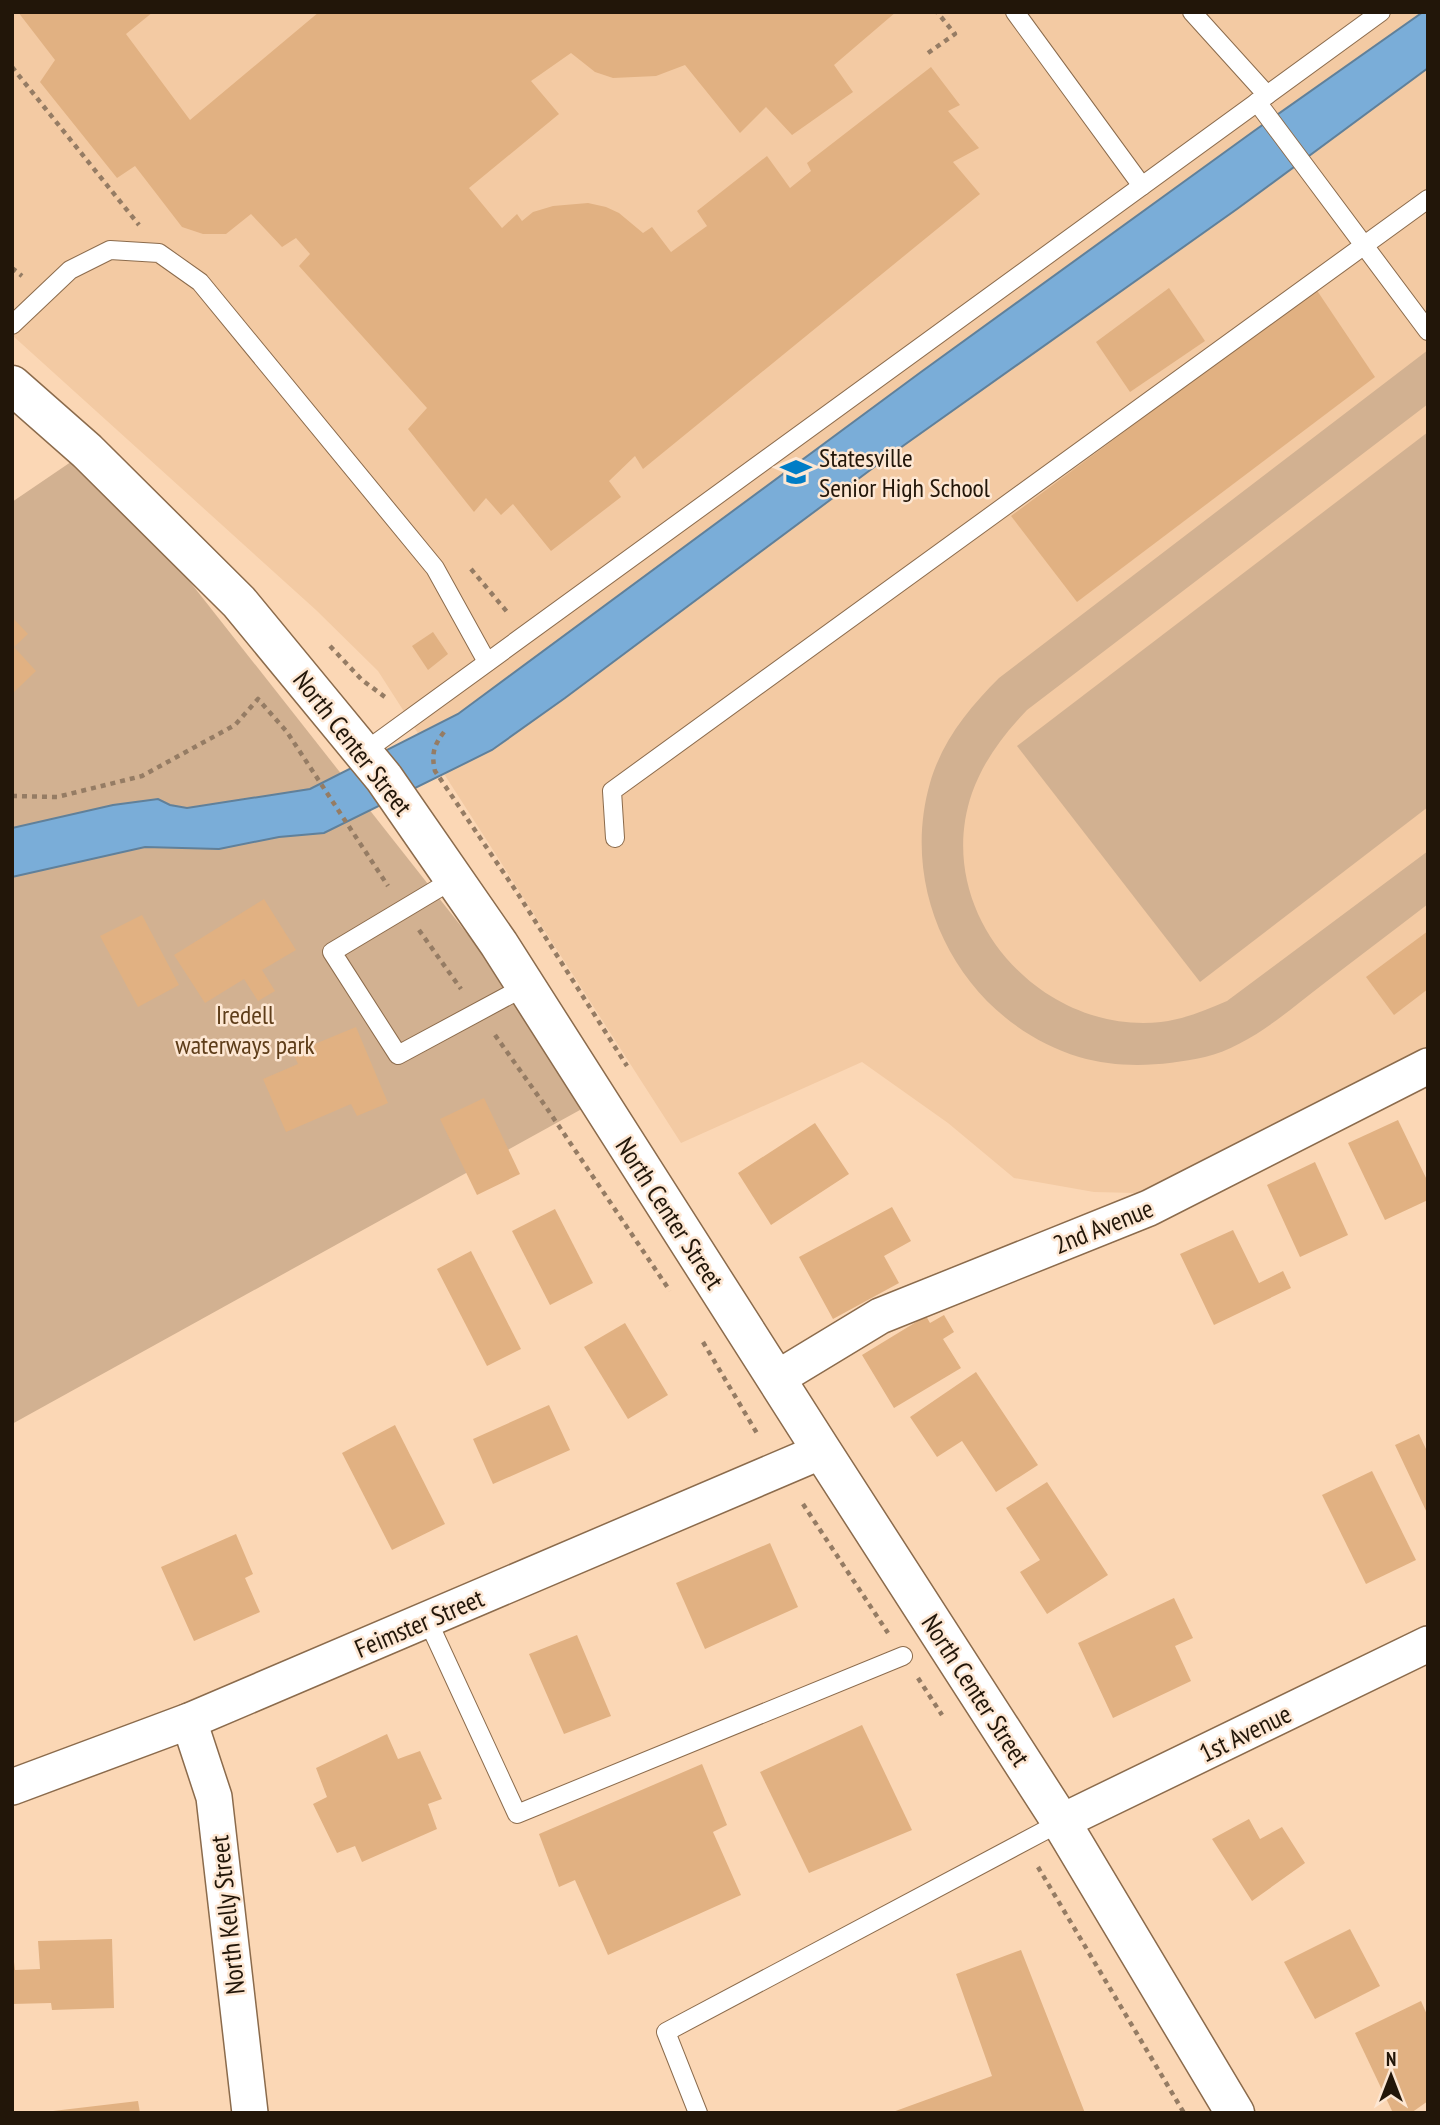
<svg xmlns="http://www.w3.org/2000/svg" width="1440" height="2125" viewBox="0 0 1440 2125" font-family="'PT Sans Narrow',sans-serif">
<style>
.built{fill:#f3caa3}
.green{fill:#d2b191}
.water{fill:#7aadd8;stroke:#60809a;stroke-width:2}
.building{fill:#e1b182}
.lines{fill:none;stroke-linecap:round;stroke-linejoin:round}
.lane-casing{stroke:#8b6b4c;stroke-width:20}
.street-casing{stroke:#8b6b4c;stroke-width:38}
.secondary-casing{stroke:#8b6b4c;stroke-width:41}
.path{stroke:#957c64;stroke-width:4.5;stroke-dasharray:5 5;stroke-linecap:butt}
.lane{stroke:#fff;stroke-width:18}
.street{stroke:#fff;stroke-width:35}
.secondary{stroke:#fff;stroke-width:38}
.labels{text-anchor:middle;dominant-baseline:central;stroke-width:5;stroke-linejoin:round;paint-order:stroke}
.poi-label{font-size:26px;fill:#221609;stroke:#fde7d3;text-anchor:start}
.street-label{font-size:26px;fill:#221609;stroke:#fde7d3}
.park-label{font-size:26px;fill:#5e3d19;stroke:#fde7d3}
</style>
<rect width="100%" height="100%" fill="#fbd7b5"/>
<!-- built -->
<path class="built" d="M 12,12 L 1428,12 L 1428,1066 L 1177,1194 L 1094,1192 L 1014,1178 L 948,1123 L 862,1062 L 681,1143 L 378,671 L 316,610 L 12,335 Z"/>
<!-- green -->
<g class="green">
<path d="M 1428,350 L 1428,404 L 1027,710 C 1003,735 984,760 972,793 C 931,912 1039,1035 1161,1022 C 1185,1019 1206,1010 1227,1001 L 1428,851 L 1428,904 C 1393,931 1357,958 1322,985 C 1287,1012 1249,1046 1205,1057 C 1164,1066 1120,1069 1079,1057 C 965,1022 897,898 930,783 C 942,741 969,708 999,678 Z"/>
<path d="M 1428,432 L 1428,807 L 1200,982 L 1017,746 Z"/>
<path d="M 87,451 L 598,1100 L 12,1424 L 12,502 Z"/>
</g>
<!-- water -->
<path class="water" d="M 1423,12 L 1428,12 L 1428,68 L 1237,209 L 893,453 L 565,698 L 492,750 L 324,833 L 279,837 L 219,849 L 145,847 L 12,877 L 12,828 L 113,805 L 158,799 L 170,805 L 187,808 L 310,789 L 458,714 L 921,372 L 1254,131 Z"/>
<!-- building -->
<g class="building">
<path d="M 18,12 L 153,12 L 126,34 L 190,120 L 319,12 L 896,12 L 834,65 L 853,92 L 792,135 L 766,107 L 740,133 L 685,65 L 656,76 L 613,78 L 595,72 L 571,53 L 531,81 L 559,114 L 469,188 L 502,228 L 517,214 L 522,221 L 533,212 L 553,206 L 588,203 L 606,207 L 619,213 L 643,233 L 652,227 L 671,252 L 707,226 L 697,211 L 767,156 L 790,188 L 811,171 L 807,163 L 931,67 L 960,105 L 948,111 L 979,148 L 953,162 L 980,194 L 643,469 L 635,456 L 609,481 L 621,497 L 551,551 L 513,504 L 501,515 L 486,498 L 474,512 L 408,429 L 427,408 L 299,266 L 310,254 L 296,238 L 282,247 L 251,214 L 226,234 L 203,234 L 182,227 L 135,166 L 117,178 L 40,82 L 55,60 Z"/>
<path d="M 1169,288 L 1205,341 L 1130,392 L 1096,342 Z"/>
<path d="M 1316,289 L 1375,377 L 1077,602 L 1011,516 Z"/>
<path d="M 12,617 L 28,634 L 14,647 L 36,671 L 12,694 Z"/>
<path d="M 433,632 L 448,654 L 428,670 L 412,646 Z"/>
<path d="M 264,899 L 296,950 L 262,970 L 275,991 L 258,1001 L 244,979 L 205,1003 L 174,955 Z"/>
<path d="M 142,915 L 179,985 L 138,1007 L 100,936 Z"/>
<path d="M 1428,931 L 1428,989 L 1394,1015 L 1366,977 Z"/>
<path d="M 356,1027 L 388,1103 L 357,1116 L 351,1104 L 286,1132 L 263,1079 L 298,1064 L 293,1053 Z"/>
<path d="M 484,1098 L 520,1174 L 477,1195 L 440,1119 Z"/>
<path d="M 1398,1120 L 1428,1182 L 1428,1200 L 1385,1220 L 1348,1143 Z"/>
<path d="M 815,1123 L 849,1174 L 771,1225 L 738,1173 Z"/>
<path d="M 1315,1162 L 1348,1235 L 1300,1257 L 1267,1185 Z"/>
<path d="M 892,1207 L 911,1241 L 884,1256 L 899,1283 L 833,1319 L 799,1257 Z"/>
<path d="M 555,1209 L 593,1283 L 550,1305 L 512,1231 Z"/>
<path d="M 1233,1230 L 1259,1283 L 1283,1271 L 1291,1288 L 1214,1325 L 1180,1254 Z"/>
<path d="M 471,1251 L 521,1349 L 487,1366 L 437,1269 Z"/>
<path d="M 944,1315 L 954,1332 L 943,1339 L 961,1368 L 894,1408 L 862,1355 L 926,1316 L 930,1323 Z"/>
<path d="M 625,1323 L 668,1395 L 628,1419 L 584,1347 Z"/>
<path d="M 976,1372 L 1038,1465 L 996,1492 L 962,1441 L 937,1457 L 910,1417 Z"/>
<path d="M 549,1405 L 570,1450 L 493,1484 L 473,1439 Z"/>
<path d="M 395,1425 L 445,1524 L 392,1550 L 342,1453 Z"/>
<path d="M 1419,1434 L 1426,1449 L 1428,1448 L 1428,1515 L 1395,1445 Z"/>
<path d="M 1372,1471 L 1416,1560 L 1366,1584 L 1322,1495 Z"/>
<path d="M 1047,1482 L 1108,1575 L 1047,1614 L 1020,1572 L 1040,1560 L 1006,1508 Z"/>
<path d="M 236,1534 L 253,1574 L 245,1578 L 260,1612 L 194,1641 L 161,1567 Z"/>
<path d="M 770,1543 L 798,1607 L 705,1649 L 676,1583 Z"/>
<path d="M 1174,1598 L 1193,1638 L 1175,1646 L 1191,1681 L 1113,1718 L 1078,1643 Z"/>
<path d="M 577,1635 L 611,1716 L 564,1734 L 529,1654 Z"/>
<path d="M 862,1725 L 912,1830 L 809,1873 L 760,1772 Z"/>
<path d="M 387,1734 L 398,1759 L 420,1751 L 442,1799 L 428,1804 L 437,1829 L 362,1862 L 355,1846 L 337,1853 L 313,1804 L 327,1797 L 316,1768 Z"/>
<path d="M 702,1764 L 727,1825 L 713,1832 L 741,1895 L 608,1955 L 575,1880 L 559,1887 L 539,1834 Z"/>
<path d="M 1249,1819 L 1260,1839 L 1282,1827 L 1305,1863 L 1252,1901 L 1212,1839 Z"/>
<path d="M 1350,1929 L 1380,1986 L 1315,2019 L 1284,1962 Z"/>
<path d="M 112,1939 L 114,2008 L 52,2010 L 51,2003 L 12,2004 L 12,1962 L 14,1962 L 15,1970 L 40,1969 L 38,1941 Z"/>
<path d="M 1021,1950 L 1085,2113 L 890,2113 L 992,2076 L 956,1974 Z"/>
<path d="M 1421,2001 L 1428,2017 L 1428,2101 L 1411,2113 L 1393,2113 L 1355,2033 Z"/>
<path d="M 138,2101 L 140,2113 L 53,2113 L 53,2111 Z"/>
</g>
<g class="lines">
<!-- lane casing -->
<g class="lane-casing">
<g id="lane">
<path d="M 1015,12 L 1142,186"/>
<path d="M 1192,12 L 1267,95"/>
<path d="M 1257,102 L 1428,331"/>
<path d="M 12,325 L 70,270 L 110,250 L 159,253 L 200,282 L 435,568 L 487,662"/>
<path d="M 364,752 L 1381,12"/>
<path d="M 615,838 L 612,791 L 1428,199"/>
<path d="M 454,879 L 332,952 L 398,1055 L 526,986"/>
<path d="M 427,1619 L 517,1814 L 903,1656"/>
<path d="M 698,2113 L 666,2032 L 1061,1822"/>
</g>
</g>
<!-- street casing -->
<g class="street-casing">
<g id="street">
<path d="M 776,1379 L 880,1316 L 1149,1208 L 1428,1066"/>
<path d="M 189,1721 L 214,1797 L 250,2113"/>
<path d="M 12,1787 L 189,1721 L 822,1451"/>
<path d="M 1061,1822 L 1428,1644"/>
</g>
</g>
<!-- secondary casing -->
<g class="secondary-casing">
<path id="secondary" d="M 12,385 L 87,451 L 239,602 L 384,778 L 499,944 L 822,1451 L 1061,1822 L 1235,2113"/>
</g>
<!-- path -->
<g class="path">
<path d="M 928,53 L 955,34 L 937,12"/>
<path d="M 12,67 L 139,225"/>
<path d="M 12,268 L 22,276"/>
<path d="M 471,569 L 508,613"/>
<path d="M 330,646 L 362,680 L 385,697 L 389,697"/>
<path d="M 444,732 C 434,745 431,754 435,771 L 518,894 L 627,1066"/>
<path d="M 12,796 L 57,797 L 142,776 L 235,725 L 258,699 L 287,732 L 388,886"/>
<path d="M 419,930 L 461,989"/>
<path d="M 495,1035 L 546,1107 L 670,1291"/>
<path d="M 703,1342 L 758,1435"/>
<path d="M 803,1504 L 888,1633"/>
<path d="M 918,1678 L 942,1715"/>
<path d="M 1038,1867 L 1184,2113"/>
</g>
<!-- lane -->
<use href="#lane" class="lane"/>
<!-- street -->
<use href="#street" class="street"/>
<!-- secondary -->
<use href="#secondary" class="secondary"/>
</g>
<!-- icons -->
<defs>
<g id="school-bare" transform="scale(2.415)"><path d="M0-5L7-2L0 1L-7-2ZM-4 1L0 2.5L4 1V4Q0 6-4 4Z" fill="#007dc6" stroke="#fde7d3" stroke-width="2.5" paint-order="stroke"/></g>
</defs>
<g fill-rule="evenodd">
<use href="#school-bare" x="796" y="472"/>
</g>
<g class="labels">
<!-- poi labels -->
<g class="poi-label">
<text x="819" y="457">Statesville<tspan x="819" dy="30">Senior High School</tspan></text>
</g>
<!-- street labels -->
<g class="street-label">
<text transform="translate(353 743) rotate(52)">North Center Street</text>
<text transform="translate(670 1213) rotate(57)">North Center Street</text>
<text transform="translate(1103 1226) rotate(-22)">2nd Avenue</text>
<text transform="translate(419 1623) rotate(-23)">Feimster Street</text>
<text transform="translate(976 1690) rotate(57)">North Center Street</text>
<text transform="translate(1245 1733) rotate(-26)">1st Avenue</text>
<text transform="translate(227 1915) rotate(-96)">North Kelly Street</text>
</g>
<!-- park labels -->
<g class="park-label">
<text x="245" y="1014">Iredell<tspan x="245" dy="30">waterways park</tspan></text>
</g>
</g>
<!-- border -->
<rect width="1440" height="2125" fill="none" stroke="#221609" stroke-width="28"/>
<!-- north arrow -->
<g transform="translate(1391 2076)" stroke="#fde7d3" stroke-width="5" paint-order="stroke">
<path d="M0-5L12 26L0 18L-12 26Z" fill="#221609"/>
<text y="-10" font-size="19" font-weight="bold" text-anchor="middle" fill="#221609">N</text>
</g>
</svg>
